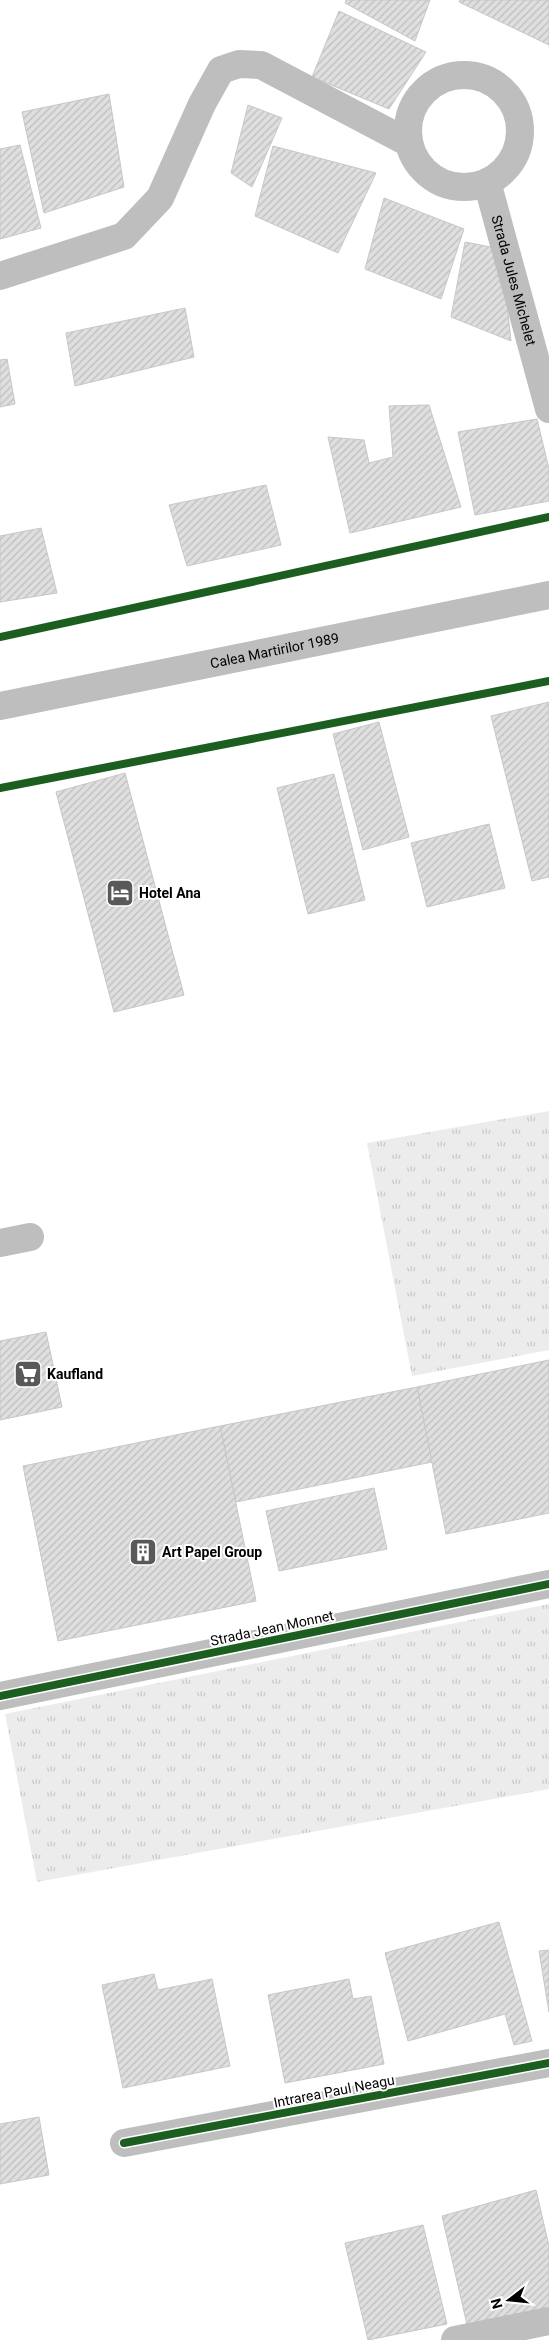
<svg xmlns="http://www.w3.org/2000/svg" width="549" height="2340" viewBox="0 0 549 2340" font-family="Roboto,sans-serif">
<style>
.grass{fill:url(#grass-tufts)}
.building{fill:url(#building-hatch);stroke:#c7c7c7}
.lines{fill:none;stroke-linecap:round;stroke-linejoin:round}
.minor{stroke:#bebebe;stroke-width:28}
.major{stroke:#bebebe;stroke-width:28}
.cycleway-casing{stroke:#fff;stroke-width:11}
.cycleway{stroke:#1b5e20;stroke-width:8}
.labels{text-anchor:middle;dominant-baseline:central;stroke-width:4;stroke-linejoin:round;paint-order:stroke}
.street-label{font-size:14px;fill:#000;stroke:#fff}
.poi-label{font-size:14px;font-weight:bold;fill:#000;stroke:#fff;text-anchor:start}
</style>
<defs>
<pattern id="grass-tufts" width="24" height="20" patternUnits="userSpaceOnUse" patternTransform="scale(1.25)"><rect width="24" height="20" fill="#ececec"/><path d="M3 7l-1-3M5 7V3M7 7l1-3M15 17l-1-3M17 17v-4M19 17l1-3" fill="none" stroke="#c9c9c9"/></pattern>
<pattern id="building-hatch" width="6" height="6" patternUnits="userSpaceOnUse" patternTransform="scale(1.25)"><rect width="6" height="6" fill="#dfdfdf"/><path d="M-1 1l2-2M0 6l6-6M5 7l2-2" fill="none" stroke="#bebebe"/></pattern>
</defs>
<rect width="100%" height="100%" fill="#fff"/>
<!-- grass -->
<g class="grass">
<path d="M 549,1111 L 549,1350 L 412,1376 L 367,1143 Z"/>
<path d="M 549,1604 L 549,1789 L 37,1882 L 5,1714 Z"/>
</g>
<!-- building -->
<g class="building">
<path d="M 346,0 L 430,0 L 415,41 L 345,3 Z"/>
<path d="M 460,0 L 549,0 L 549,45 L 459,2 Z"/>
<path d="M 339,11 L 426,52 L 389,109 L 312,77 Z"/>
<path d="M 109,94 L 124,187 L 44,213 L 22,112 Z"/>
<path d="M 248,105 L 282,118 L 252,187 L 231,173 Z"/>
<path d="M 20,145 L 41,228 L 0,239 L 0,149 Z"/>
<path d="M 273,146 L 376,173 L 338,253 L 255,216 Z"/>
<path d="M 384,198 L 464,229 L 441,299 L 365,269 Z"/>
<path d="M 465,242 L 501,249 L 511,341 L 451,317 Z"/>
<path d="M 185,308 L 194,357 L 75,386 L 66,333 Z"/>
<path d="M 7,359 L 15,404 L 0,407 L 0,360 Z"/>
<path d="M 429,405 L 461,507 L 350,533 L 328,437 L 364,440 L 369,463 L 393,457 L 389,406 Z"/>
<path d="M 537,419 L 549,469 L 549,501 L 475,515 L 458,432 Z"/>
<path d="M 266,485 L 281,545 L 187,566 L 169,505 Z"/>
<path d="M 41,528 L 57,593 L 0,602 L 0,536 Z"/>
<path d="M 549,702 L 549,877 L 532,881 L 491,716 Z"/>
<path d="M 379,722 L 409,837 L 363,850 L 333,734 Z"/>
<path d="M 125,773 L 184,995 L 114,1012 L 56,792 Z"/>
<path d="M 334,774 L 365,900 L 308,914 L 277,788 Z"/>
<path d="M 489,824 L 505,888 L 427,907 L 411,843 Z"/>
<path d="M 46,1332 L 62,1407 L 0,1420 L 0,1341 Z"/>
<path d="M 549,1360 L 549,1513 L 446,1534 L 417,1387 Z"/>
<path d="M 417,1387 L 432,1462 L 236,1502 L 220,1426 Z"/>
<path d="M 220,1426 L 256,1601 L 58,1641 L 23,1466 Z"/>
<path d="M 374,1488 L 387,1549 L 279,1571 L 266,1511 Z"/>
<path d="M 499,1922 L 532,2041 L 514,2045 L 505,2014 L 408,2041 L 385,1953 Z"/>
<path d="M 549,1950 L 549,2012 L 539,1951 Z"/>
<path d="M 154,1974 L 158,1990 L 212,1979 L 230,2066 L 123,2088 L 102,1985 Z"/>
<path d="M 349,1979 L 353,1999 L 371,1996 L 384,2064 L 285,2083 L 268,1995 Z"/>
<path d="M 39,2117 L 49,2175 L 0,2184 L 0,2124 Z"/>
<path d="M 536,2190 L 549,2246 L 549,2307 L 468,2329 L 442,2216 Z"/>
<path d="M 423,2225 L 447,2324 L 368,2340 L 345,2243 Z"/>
</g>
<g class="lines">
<!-- minor -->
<g class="minor">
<circle cx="464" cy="131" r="56"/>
<path id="s1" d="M 487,182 L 549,409"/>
<path d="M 0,276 L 124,236 L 160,198 L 202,104 L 221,70 L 239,64 L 261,65 L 409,143"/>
<path d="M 0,1243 L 30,1237"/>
<path d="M 0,1696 L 549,1584"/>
<path d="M 124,2143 L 549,2063"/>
<path d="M 455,2340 L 549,2321"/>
</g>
<!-- major -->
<path class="major" id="s2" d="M 0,706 L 549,595"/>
<!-- cycleway casing -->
<g class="cycleway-casing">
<g id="cycleway">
<path d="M 0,637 L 549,517"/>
<path d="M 0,788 L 549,681"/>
<path d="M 0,1696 L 549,1584"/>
<path d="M 124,2143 L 549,2063"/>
</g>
</g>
<!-- cycleway -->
<use href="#cycleway" class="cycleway"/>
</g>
<!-- icons -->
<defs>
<g id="hotel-square" transform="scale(1.4375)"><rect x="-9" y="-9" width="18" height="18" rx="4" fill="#595959" stroke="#fff"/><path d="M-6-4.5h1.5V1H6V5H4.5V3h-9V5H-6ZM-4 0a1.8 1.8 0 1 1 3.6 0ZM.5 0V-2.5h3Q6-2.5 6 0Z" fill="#fff"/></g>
<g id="supermarket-square" transform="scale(1.4375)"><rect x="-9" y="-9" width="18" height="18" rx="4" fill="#595959" stroke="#fff"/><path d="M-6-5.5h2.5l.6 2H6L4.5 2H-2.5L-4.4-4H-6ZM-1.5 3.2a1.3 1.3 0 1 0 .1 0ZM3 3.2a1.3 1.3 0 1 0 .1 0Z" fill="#fff"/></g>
<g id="building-square" transform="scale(1.4375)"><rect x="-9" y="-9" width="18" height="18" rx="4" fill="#595959" stroke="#fff"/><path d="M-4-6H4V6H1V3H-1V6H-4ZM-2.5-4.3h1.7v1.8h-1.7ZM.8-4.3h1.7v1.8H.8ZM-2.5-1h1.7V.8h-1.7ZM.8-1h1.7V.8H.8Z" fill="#fff"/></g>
</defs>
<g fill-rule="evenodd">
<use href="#hotel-square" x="120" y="893"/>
<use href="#supermarket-square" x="28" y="1374"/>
<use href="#building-square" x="143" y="1552"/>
</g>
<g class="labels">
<!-- street labels -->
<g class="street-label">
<text stroke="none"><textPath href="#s1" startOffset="102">Strada Jules Michelet</textPath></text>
<text stroke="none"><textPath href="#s2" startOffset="280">Calea Martirilor 1989</textPath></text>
<text transform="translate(272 1628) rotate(-12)">Strada Jean Monnet</text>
<text transform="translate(334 2091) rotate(-11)">Intrarea Paul Neagu</text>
</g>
<!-- poi labels -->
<g class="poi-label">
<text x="139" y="893">Hotel Ana</text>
<text x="47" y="1374">Kaufland</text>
<text x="162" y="1552">Art Papel Group</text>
</g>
</g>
<!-- north arrow -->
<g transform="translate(509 2300) rotate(254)" stroke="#ffffff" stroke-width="4" paint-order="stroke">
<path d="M0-4L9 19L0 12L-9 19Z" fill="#000000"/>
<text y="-8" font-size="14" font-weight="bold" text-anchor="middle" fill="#000000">N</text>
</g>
</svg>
